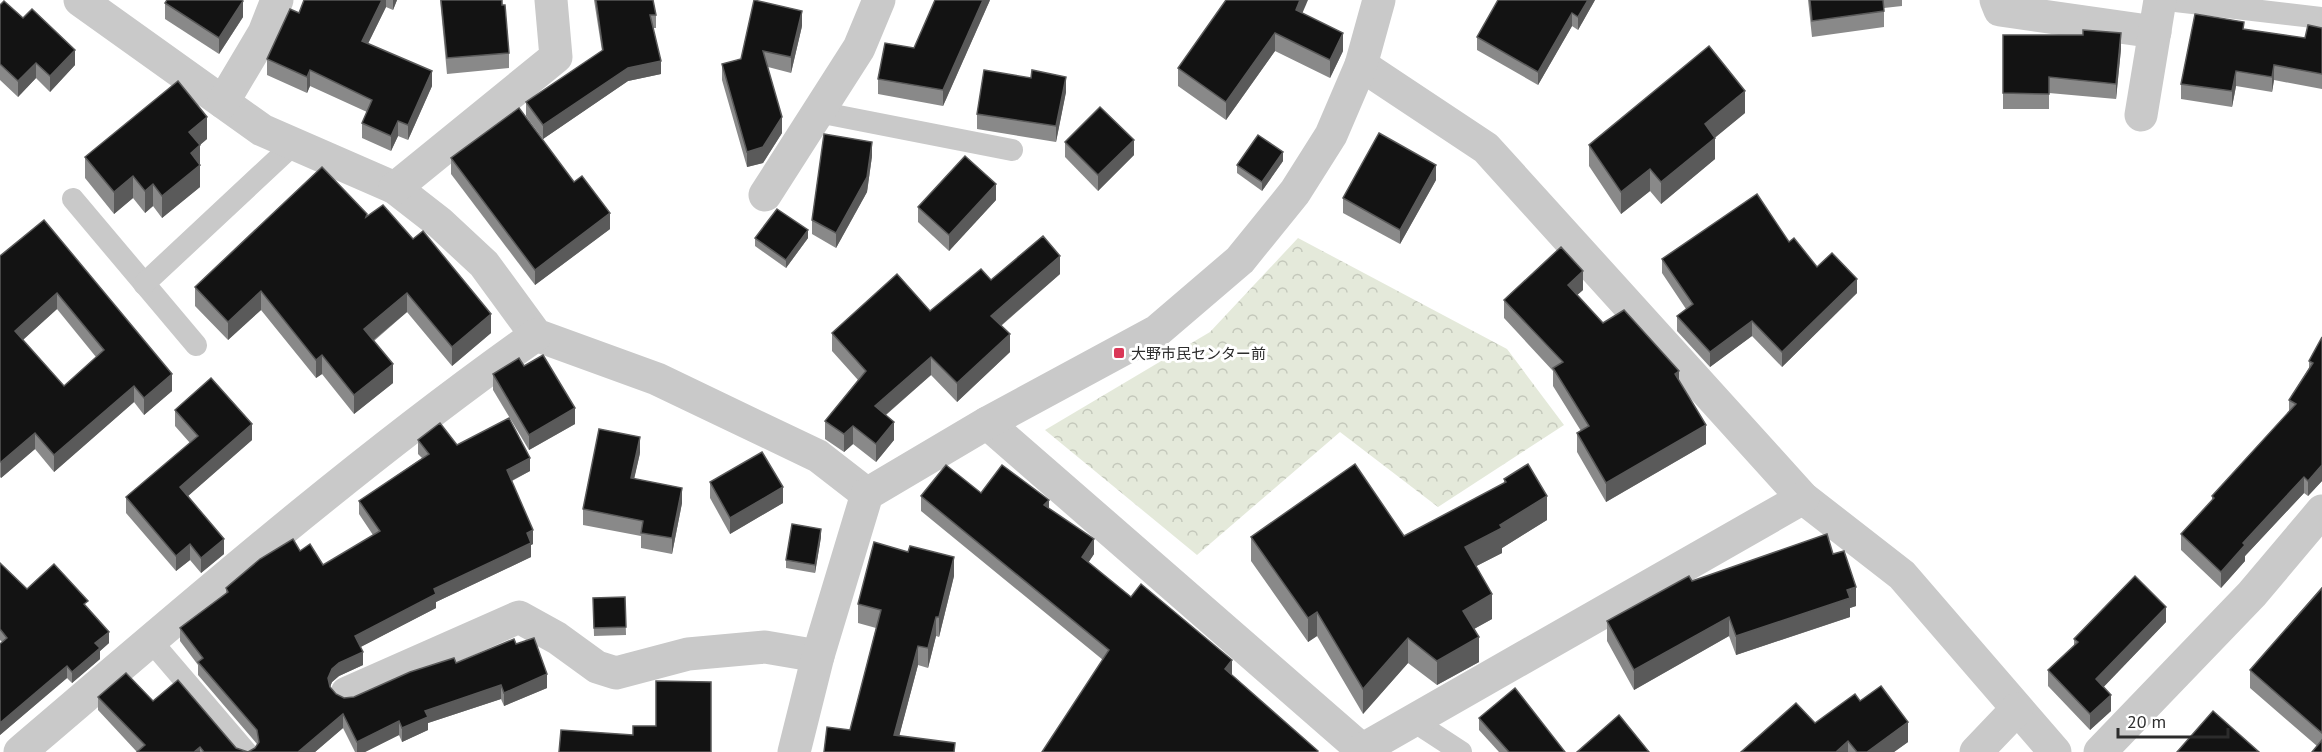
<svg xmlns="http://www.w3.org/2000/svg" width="2322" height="752" viewBox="0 0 2322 752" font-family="'PT Sans','Noto Sans JP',sans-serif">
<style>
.forest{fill:url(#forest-crowns)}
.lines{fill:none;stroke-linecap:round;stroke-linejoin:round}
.service{stroke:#c9c9c9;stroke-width:22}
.minor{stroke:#c9c9c9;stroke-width:33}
.wall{fill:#898989;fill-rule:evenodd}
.shaded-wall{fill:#5a5a5a}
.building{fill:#131313;stroke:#5a5a5a;stroke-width:1.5;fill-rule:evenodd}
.poi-dot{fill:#da3757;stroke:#fff;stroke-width:2}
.labels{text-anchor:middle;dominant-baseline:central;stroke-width:6;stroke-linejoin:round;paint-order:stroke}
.poi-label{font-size:15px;fill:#2c2c2c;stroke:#fff;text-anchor:start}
</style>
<defs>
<pattern id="forest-crowns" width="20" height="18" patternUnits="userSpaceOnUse" patternTransform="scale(1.5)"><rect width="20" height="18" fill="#e4e9da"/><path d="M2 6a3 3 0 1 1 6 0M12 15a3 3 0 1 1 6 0" fill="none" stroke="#c4c8bb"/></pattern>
</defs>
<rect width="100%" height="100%" fill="#fff"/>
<!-- forest -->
<path class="forest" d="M 1298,238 L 1507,349 L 1564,425 L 1438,507 L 1340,432 L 1197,555 L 1045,430 L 1210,332 Z"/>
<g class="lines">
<!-- service -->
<g class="service">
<path d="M 2167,0 L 2322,18"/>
<path d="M 818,112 L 1012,150"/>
<path d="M 73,199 L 196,345"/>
<path d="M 144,284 L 295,143"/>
<path d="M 151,641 L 246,752"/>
<path d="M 1412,720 L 1461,752"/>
</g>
<!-- minor -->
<g class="minor">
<path d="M 80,0 L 262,130 L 395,188 L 440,223 L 484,264 L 536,335 L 657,379 L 818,456 L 867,494"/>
<path d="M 1996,0 L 2000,10 L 2155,32"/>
<path d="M 1361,65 L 1486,148 L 1803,498 L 1902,575 L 2055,752"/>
<path d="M 223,102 L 264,33 L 277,0"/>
<path d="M 2141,115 L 2160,0"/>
<path d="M 395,188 L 556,57 L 551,0"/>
<path d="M 765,195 L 859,48 L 879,0"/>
<path d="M 987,423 L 1361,749"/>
<path d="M 347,693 L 519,617 L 557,638 L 597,667 L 616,673 L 688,654 L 765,647 L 818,656"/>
<path d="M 20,752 C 189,608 355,463 536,335"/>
<path d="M 794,752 L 818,656 L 867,494 L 987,423 L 1157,331 L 1240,260 L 1295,192 L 1331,135 L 1361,65 L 1379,0"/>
<path d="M 1358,752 L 1803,498"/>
<path d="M 1976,752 L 2017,709"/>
<path d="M 2100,752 L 2252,594 L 2322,511"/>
</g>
</g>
<!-- wall -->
<g class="wall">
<path d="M 304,0 L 397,0 L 393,10 L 386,7 L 368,43 L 432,86 L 408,140 L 398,136 L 391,151 L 362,138 L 362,123 L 367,112 L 310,86 L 307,93 L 267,75 L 267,59 L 299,13 Z"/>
<path d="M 440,0 L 502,0 L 509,53 L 509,68 L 447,74 Z"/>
<path d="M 594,0 L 653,0 L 656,15 L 656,28 L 653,28 L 661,74 L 628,81 L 543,139 L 526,116 L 526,102 L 602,51 Z"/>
<path d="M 990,0 L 943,106 L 878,94 L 878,79 L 914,48 Z"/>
<path d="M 1595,0 L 1578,30 L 1572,26 L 1538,85 L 1477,50 L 1477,37 Z"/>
<path d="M 1808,0 L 1902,0 L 1902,6 L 1884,8 L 1884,27 L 1812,37 Z"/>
<path d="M 165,3 L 243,17 L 219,54 L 165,19 Z"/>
<path d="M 0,5 L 75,65 L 50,92 L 36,78 L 18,97 L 0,80 Z"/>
<path d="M 1302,13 L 1343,51 L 1330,78 L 1275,51 L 1226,120 L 1178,86 L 1178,68 Z"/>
<path d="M 802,26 L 791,73 L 768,67 L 782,133 L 763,163 L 747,167 L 722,80 L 722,64 L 741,59 Z"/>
<path d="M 2322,28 L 2322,89 L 2274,80 L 2272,92 L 2236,86 L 2232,107 L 2181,99 L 2181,84 L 2244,29 L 2305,38 Z"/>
<path d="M 2003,35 L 2121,49 L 2116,99 L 2049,93 L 2049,109 L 2003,109 Z"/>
<path d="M 1031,78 L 1066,92 L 1056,142 L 977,129 L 977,114 Z"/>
<path d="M 1745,113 L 1715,137 L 1715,159 L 1661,204 L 1650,191 L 1621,214 L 1589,166 L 1589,145 Z"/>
<path d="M 207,139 L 200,145 L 200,187 L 162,218 L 153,206 L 145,213 L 133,198 L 114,214 L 85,178 L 85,157 Z"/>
<path d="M 1065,142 L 1134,155 L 1098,191 L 1065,157 Z"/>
<path d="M 872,156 L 867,192 L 836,248 L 812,234 L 812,220 Z"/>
<path d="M 451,158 L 574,182 L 610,229 L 535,285 L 451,174 Z"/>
<path d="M 1283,161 L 1262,191 L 1237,173 L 1237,165 Z"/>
<path d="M 1436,180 L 1400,244 L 1343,213 L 1343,198 Z"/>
<path d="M 996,200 L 949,251 L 918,222 L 918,207 Z"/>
<path d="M 367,216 L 491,333 L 452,366 L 407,312 L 374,341 L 393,383 L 354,414 L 322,374 L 316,378 L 261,310 L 228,340 L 195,306 L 195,287 Z"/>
<path d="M 44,220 L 172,391 L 144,415 L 134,402 L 54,472 L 35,449 L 1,478 L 0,477 L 0,256 ZM 57,309 L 96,357 L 64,386 L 23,340 Z"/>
<path d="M 755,238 L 808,238 L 786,268 L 755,246 Z"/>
<path d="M 1789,242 L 1817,267 L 1857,293 L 1782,367 L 1752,336 L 1710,367 L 1677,331 L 1677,316 L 1686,309 L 1662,273 L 1662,259 Z"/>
<path d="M 1060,274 L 1001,326 L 1010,352 L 957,402 L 931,375 L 886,415 L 894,440 L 876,462 L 853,444 L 844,452 L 825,439 L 825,421 L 858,380 L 832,351 L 832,333 L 930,311 L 991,280 Z"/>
<path d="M 1583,290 L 1577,295 L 1603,323 L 1679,380 L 1706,444 L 1606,502 L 1577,452 L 1577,433 L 1581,431 L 1553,386 L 1553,371 L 1504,318 L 1504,300 Z"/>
<path d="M 2322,337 L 2322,481 L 2308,496 L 2304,493 L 2245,556 L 2245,561 L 2221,588 L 2181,550 L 2181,534 L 2212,501 L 2212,496 L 2289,412 L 2289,400 L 2309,368 L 2309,361 Z"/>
<path d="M 524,366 L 575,424 L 529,450 L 493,390 L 493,374 Z"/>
<path d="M 175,410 L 252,440 L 188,496 L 224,554 L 201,573 L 190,560 L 176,571 L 126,513 L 126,497 L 190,443 L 175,426 Z"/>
<path d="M 418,440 L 457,445 L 530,471 L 512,481 L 533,544 L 531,545 L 531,557 L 436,602 L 436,608 L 360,647 L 363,665 L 339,676 L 332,682 L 330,687 L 336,694 L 344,698 L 354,697 L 516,644 L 547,688 L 504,706 L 501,699 L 428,723 L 428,730 L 402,742 L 399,735 L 365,752 L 355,752 L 343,728 L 315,752 L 137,752 L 98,710 L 98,697 L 153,701 L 236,748 L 248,752 L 255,748 L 257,745 L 257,744 L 198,675 L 198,665 L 180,641 L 180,628 L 226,594 L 226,588 L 300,551 L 323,565 L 373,535 L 359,514 L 359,501 L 422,458 L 418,454 Z"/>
<path d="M 640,453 L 634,478 L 682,503 L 672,554 L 641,548 L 641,536 L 583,525 L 583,509 Z"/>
<path d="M 1504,479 L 1547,520 L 1502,548 L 1502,553 L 1476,566 L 1492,619 L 1474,629 L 1479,662 L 1437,685 L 1408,663 L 1363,714 L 1317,636 L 1308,642 L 1251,561 L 1251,537 L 1404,536 L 1504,483 Z"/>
<path d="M 710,482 L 783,503 L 730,534 L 710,498 Z"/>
<path d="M 981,493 L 1049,508 L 1094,554 L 1088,563 L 1232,675 L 1318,752 L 1103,660 L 921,511 L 921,496 Z"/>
<path d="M 821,537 L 815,573 L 786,568 L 786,560 Z"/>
<path d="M 908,552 L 954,576 L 939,637 L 936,636 L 928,668 L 918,665 L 899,736 L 955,752 L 850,730 L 876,628 L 858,623 L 858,604 Z"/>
<path d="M 1833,554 L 1856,606 L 1850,608 L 1850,617 L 1736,655 L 1729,636 L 1634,690 L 1607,641 L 1607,621 L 1692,581 Z"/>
<path d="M 0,563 L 27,589 L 88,609 L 109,643 L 100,651 L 100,659 L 72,683 L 67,678 L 0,735 L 0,644 L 2,642 L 0,640 Z"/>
<path d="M 2322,587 L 2322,752 L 2317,746 L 2250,688 L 2250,670 Z"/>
<path d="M 625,597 L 626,635 L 594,636 L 593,598 Z"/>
<path d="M 2166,622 L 2103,687 L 2111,711 L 2090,730 L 2048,686 L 2048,670 L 2074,646 L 2074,639 Z"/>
<path d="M 1860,701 L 1908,742 L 1894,752 L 1741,752 L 1815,723 Z"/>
<path d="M 1479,718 L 1565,752 L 1499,752 L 1479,730 Z"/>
</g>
<!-- shaded-wall -->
<g class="shaded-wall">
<path d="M 382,0 L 386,0 L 386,7 L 362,56 L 362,41 Z"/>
<path d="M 393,0 L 397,0 L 393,10 Z"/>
<path d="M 983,0 L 990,0 L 943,106 L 943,90 Z"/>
<path d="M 1300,0 L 1308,0 L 1296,28 L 1296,10 Z"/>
<path d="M 1588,0 L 1595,0 L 1578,30 L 1578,17 Z"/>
<path d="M 243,1 L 243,17 L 219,54 L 219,38 Z"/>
<path d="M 802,11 L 802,26 L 791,73 L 791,57 Z"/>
<path d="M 1572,13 L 1572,26 L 1538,85 L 1538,72 Z"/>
<path d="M 1275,33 L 1275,51 L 1226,120 L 1226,102 Z"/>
<path d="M 1343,33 L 1343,51 L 1330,78 L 1330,60 Z"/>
<path d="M 2121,33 L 2121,49 L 2116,99 L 2116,84 Z"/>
<path d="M 75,50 L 75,65 L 50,92 L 50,76 Z"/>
<path d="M 661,61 L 661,74 L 628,81 L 543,139 L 543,125 L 628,68 Z"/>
<path d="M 36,63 L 36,78 L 18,97 L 18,81 Z"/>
<path d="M 2274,65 L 2274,80 L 2272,92 L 2272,77 Z"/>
<path d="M 310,70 L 310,86 L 307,93 L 307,77 Z"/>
<path d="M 432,71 L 432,86 L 408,140 L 408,125 Z"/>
<path d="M 2236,71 L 2236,86 L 2232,107 L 2232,91 Z"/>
<path d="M 1066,77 L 1066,92 L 1056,142 L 1056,126 Z"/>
<path d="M 1745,91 L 1745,113 L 1705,146 L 1705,124 Z"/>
<path d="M 207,117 L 207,139 L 189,154 L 189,132 Z"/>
<path d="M 782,117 L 782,133 L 763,163 L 747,167 L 747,152 Z"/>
<path d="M 398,121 L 398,136 L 391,151 L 391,136 Z"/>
<path d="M 1715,138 L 1715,159 L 1661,204 L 1661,182 Z"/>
<path d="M 1134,140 L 1134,155 L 1098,191 L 1098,175 Z"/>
<path d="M 872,142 L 872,156 L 867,192 L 836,248 L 836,233 Z"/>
<path d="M 200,145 L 200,187 L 162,218 L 162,196 L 191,153 Z"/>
<path d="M 1283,152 L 1283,161 L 1262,191 L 1262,182 Z"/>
<path d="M 1436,165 L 1436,180 L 1400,244 L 1400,230 Z"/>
<path d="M 1650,169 L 1650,191 L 1621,214 L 1621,192 Z"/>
<path d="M 133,176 L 133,198 L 114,214 L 114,192 Z"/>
<path d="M 153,184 L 153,206 L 145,213 L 145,191 Z"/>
<path d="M 996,184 L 996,200 L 949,251 L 949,235 Z"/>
<path d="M 610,213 L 610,229 L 535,285 L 535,270 Z"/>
<path d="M 808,230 L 808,238 L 786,268 L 786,260 Z"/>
<path d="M 1060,256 L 1060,274 L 991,334 L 991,316 Z"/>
<path d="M 1583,271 L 1583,290 L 1568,303 L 1568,285 Z"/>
<path d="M 1857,279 L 1857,293 L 1782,367 L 1782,352 Z"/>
<path d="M 261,291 L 261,310 L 228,340 L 228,322 Z"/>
<path d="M 57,293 L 57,309 L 15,347 L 15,331 Z"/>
<path d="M 407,293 L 407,312 L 364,348 L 364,329 Z"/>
<path d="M 491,314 L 491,333 L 452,366 L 452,347 Z"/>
<path d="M 1752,321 L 1752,336 L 1710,367 L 1710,352 Z"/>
<path d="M 1010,334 L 1010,352 L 957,402 L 957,383 Z"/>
<path d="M 322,355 L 322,374 L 316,378 L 316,360 Z"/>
<path d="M 931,357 L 931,375 L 875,424 L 875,406 Z"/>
<path d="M 393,364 L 393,383 L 354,414 L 354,395 Z"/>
<path d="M 1679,371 L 1679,389 L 1675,374 Z"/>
<path d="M 172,374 L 172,391 L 144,415 L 144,398 Z"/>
<path d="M 134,386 L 134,402 L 54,472 L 54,455 Z"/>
<path d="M 575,408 L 575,424 L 529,450 L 529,435 Z"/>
<path d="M 894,422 L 894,440 L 876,462 L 876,444 Z"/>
<path d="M 252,424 L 252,440 L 180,503 L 180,487 Z"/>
<path d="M 1706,425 L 1706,444 L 1606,502 L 1606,483 Z"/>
<path d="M 853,426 L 853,444 L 844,452 L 844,434 Z"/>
<path d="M 35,433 L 35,449 L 1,478 L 1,462 Z"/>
<path d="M 640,437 L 640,453 L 631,493 L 631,478 Z"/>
<path d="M 530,458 L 530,471 L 507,483 L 507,470 Z"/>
<path d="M 2322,465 L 2322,481 L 2308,496 L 2308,481 Z"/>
<path d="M 2304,477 L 2304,493 L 2245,556 L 2245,561 L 2221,588 L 2221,572 L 2243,543 Z"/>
<path d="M 783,487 L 783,503 L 730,534 L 730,518 Z"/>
<path d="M 682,488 L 682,503 L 672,554 L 672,538 Z"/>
<path d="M 1547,496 L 1547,520 L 1502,548 L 1502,553 L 1465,572 L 1465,547 Z"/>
<path d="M 1049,500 L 1049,515 L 1044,505 Z"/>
<path d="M 821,529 L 821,537 L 815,573 L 815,565 Z"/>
<path d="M 533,530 L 533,544 L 531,545 L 531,557 L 436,602 L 436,608 L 355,650 L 355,636 L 527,533 Z"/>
<path d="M 224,539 L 224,554 L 201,573 L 201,558 Z"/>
<path d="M 1094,539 L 1094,554 L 1082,572 L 1082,557 Z"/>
<path d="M 190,544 L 190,560 L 176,571 L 176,556 Z"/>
<path d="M 954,557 L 954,576 L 939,637 L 939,617 Z"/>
<path d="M 1856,587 L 1856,606 L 1850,608 L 1850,617 L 1736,655 L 1736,636 Z"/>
<path d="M 1492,594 L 1492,619 L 1463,635 L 1463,611 Z"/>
<path d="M 2166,607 L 2166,622 L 2096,695 L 2096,679 Z"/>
<path d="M 1317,612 L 1317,636 L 1308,642 L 1308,618 Z"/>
<path d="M 936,617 L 936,636 L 928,668 L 928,648 Z"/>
<path d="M 1729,617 L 1729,636 L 1634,690 L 1634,670 Z"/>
<path d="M 109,632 L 109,643 L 100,651 L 100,659 L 72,683 L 72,672 L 95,643 Z"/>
<path d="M 1479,637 L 1479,662 L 1437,685 L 1437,661 Z"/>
<path d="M 1408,638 L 1408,663 L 1363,714 L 1363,689 Z"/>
<path d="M 918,646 L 918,665 L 895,752 L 894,735 Z"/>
<path d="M 363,652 L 363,665 L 339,676 L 332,682 L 328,692 L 328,678 L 332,669 L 339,663 Z"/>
<path d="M 1232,660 L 1232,675 L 1225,669 Z"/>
<path d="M 67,666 L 67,678 L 0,735 L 0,723 Z"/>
<path d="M 547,674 L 547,688 L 504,706 L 504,693 Z"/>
<path d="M 501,685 L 501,699 L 428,723 L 428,730 L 402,742 L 402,728 L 425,711 Z"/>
<path d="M 2111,695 L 2111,711 L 2090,730 L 2090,714 Z"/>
<path d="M 343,714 L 343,728 L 315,752 L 298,752 Z"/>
<path d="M 399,721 L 399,735 L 365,752 L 357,752 L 357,742 Z"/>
<path d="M 1908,722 L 1908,742 L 1894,752 L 1867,752 Z"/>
<path d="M 1848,741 L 1848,752 L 1836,752 Z"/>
<path d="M 200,747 L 200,752 L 194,752 Z"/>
</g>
<!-- building -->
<g class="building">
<path d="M 167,0 L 242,0 L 243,1 L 219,38 L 165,3 Z"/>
<path d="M 304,0 L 382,0 L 362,41 L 432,71 L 408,125 L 398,121 L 391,136 L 362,123 L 372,100 L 310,70 L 307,77 L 267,59 L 290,9 L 299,13 Z"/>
<path d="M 441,0 L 502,0 L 502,5 L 505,5 L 509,53 L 447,58 Z"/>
<path d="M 596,0 L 653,0 L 656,15 L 650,15 L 661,61 L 628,68 L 543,125 L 526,102 L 603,50 Z"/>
<path d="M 754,0 L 802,11 L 791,57 L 763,51 L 782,117 L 763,147 L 747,152 L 722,64 L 741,59 Z"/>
<path d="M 935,0 L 983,0 L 943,90 L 878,79 L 885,43 L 914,48 Z"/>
<path d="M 1226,0 L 1300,0 L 1296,10 L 1343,33 L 1330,60 L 1275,33 L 1226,102 L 1178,68 Z"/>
<path d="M 1498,0 L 1588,0 L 1578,17 L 1572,13 L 1538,72 L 1477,37 Z"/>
<path d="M 1810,0 L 1883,0 L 1884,11 L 1812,21 Z"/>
<path d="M 4,1 L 23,18 L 32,9 L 75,50 L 50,76 L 36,63 L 18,81 L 0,64 L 0,5 Z"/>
<path d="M 2195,14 L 2244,22 L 2243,29 L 2305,38 L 2308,25 L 2322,28 L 2322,74 L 2274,65 L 2272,77 L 2236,71 L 2232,91 L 2181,84 Z"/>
<path d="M 2083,30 L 2121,33 L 2116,84 L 2049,77 L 2049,94 L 2003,93 L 2003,35 L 2083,35 Z"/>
<path d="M 1709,46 L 1745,91 L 1705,124 L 1715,138 L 1661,182 L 1650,169 L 1621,192 L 1589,145 Z"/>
<path d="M 984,70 L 1031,78 L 1032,70 L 1066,77 L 1056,126 L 977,114 Z"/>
<path d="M 178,81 L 207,117 L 189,132 L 200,145 L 191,153 L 200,165 L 162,196 L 153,184 L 145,191 L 133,176 L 114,192 L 85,157 Z"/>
<path d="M 1100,107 L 1134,140 L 1098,175 L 1065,142 Z"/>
<path d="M 519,108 L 574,182 L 582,176 L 610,213 L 535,270 L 451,158 Z"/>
<path d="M 1379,133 L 1436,165 L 1400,230 L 1343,198 Z"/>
<path d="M 824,134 L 872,142 L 867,177 L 836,233 L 812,220 Z"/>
<path d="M 1258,135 L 1283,152 L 1262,182 L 1237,165 Z"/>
<path d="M 965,156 L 996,184 L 949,235 L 918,207 Z"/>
<path d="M 322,167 L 367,214 L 366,217 L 383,205 L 413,239 L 423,231 L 491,314 L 452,347 L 407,293 L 364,329 L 393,364 L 354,395 L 322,355 L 316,360 L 261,291 L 228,322 L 195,287 Z"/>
<path d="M 1757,194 L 1789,242 L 1794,238 L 1817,267 L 1832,253 L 1857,279 L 1782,352 L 1752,321 L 1710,352 L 1677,316 L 1693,304 L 1662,259 Z"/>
<path d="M 777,209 L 808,230 L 786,260 L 755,238 Z"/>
<path d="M 44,220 L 172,374 L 144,398 L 134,386 L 54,455 L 35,433 L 1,462 L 0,461 L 0,256 ZM 57,293 L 104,350 L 64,386 L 15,331 Z"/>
<path d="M 1043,236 L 1060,256 L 991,316 L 1010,334 L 957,383 L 931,357 L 875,406 L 894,422 L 876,444 L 853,426 L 844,434 L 825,421 L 866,371 L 832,333 L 897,274 L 930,311 L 981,269 L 991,280 Z"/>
<path d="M 1561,247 L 1583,271 L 1568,285 L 1603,323 L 1624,310 L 1679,371 L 1675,374 L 1706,425 L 1606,483 L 1577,433 L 1589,426 L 1553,368 L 1563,362 L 1504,300 Z"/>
<path d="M 2322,337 L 2322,465 L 2308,481 L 2304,477 L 2243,543 L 2245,545 L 2221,572 L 2181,534 L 2214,498 L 2212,496 L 2296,404 L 2289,400 L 2313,363 L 2309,361 Z"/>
<path d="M 543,355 L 575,408 L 529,435 L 493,374 L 519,358 L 524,366 Z"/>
<path d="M 211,378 L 252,424 L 180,487 L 224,539 L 201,558 L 190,544 L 176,556 L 126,497 L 198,436 L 175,410 Z"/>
<path d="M 509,418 L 530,458 L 507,470 L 533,530 L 527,533 L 531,543 L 434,589 L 436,594 L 355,636 L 363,652 L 339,663 L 332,669 L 328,678 L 330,687 L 336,694 L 344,698 L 354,697 L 410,672 L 454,658 L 456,663 L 514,639 L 516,644 L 534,638 L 547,674 L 504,693 L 501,685 L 425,711 L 428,717 L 402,728 L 399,721 L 357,742 L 343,714 L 298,752 L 204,752 L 200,747 L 194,752 L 137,752 L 145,745 L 98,697 L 126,673 L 153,701 L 178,680 L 236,748 L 248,752 L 255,748 L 259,742 L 257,730 L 198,662 L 203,658 L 180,628 L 228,592 L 226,588 L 260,559 L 293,539 L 300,551 L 310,544 L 323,565 L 380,531 L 359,501 L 429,454 L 418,440 L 440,423 L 457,445 Z"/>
<path d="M 599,429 L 640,437 L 631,478 L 682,488 L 672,538 L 641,533 L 643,521 L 583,509 Z"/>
<path d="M 762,452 L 783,487 L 730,518 L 710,482 Z"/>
<path d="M 1355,464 L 1404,536 L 1506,482 L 1504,479 L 1528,464 L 1547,496 L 1500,525 L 1502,528 L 1465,547 L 1492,594 L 1463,611 L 1479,637 L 1437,661 L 1408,638 L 1363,689 L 1317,612 L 1308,618 L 1251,537 Z"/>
<path d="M 946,465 L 981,493 L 1002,465 L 1049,500 L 1044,505 L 1094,539 L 1082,557 L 1131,597 L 1141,584 L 1232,660 L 1225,669 L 1318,751 L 1317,752 L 1042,752 L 1109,650 L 921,496 Z"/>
<path d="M 792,524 L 821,529 L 815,565 L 786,560 Z"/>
<path d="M 1827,534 L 1833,554 L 1844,551 L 1856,587 L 1847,590 L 1850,598 L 1736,636 L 1729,617 L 1634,670 L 1607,621 L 1689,576 L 1692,581 Z"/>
<path d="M 874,542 L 908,552 L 910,546 L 954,557 L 939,617 L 936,617 L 928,648 L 918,646 L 894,735 L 955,743 L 954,752 L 824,752 L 827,727 L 850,730 L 881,610 L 858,604 Z"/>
<path d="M 0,563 L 27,589 L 54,564 L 88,601 L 84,604 L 109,632 L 95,643 L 100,648 L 72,672 L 67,666 L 0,723 L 0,644 L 7,638 L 0,629 Z"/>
<path d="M 2135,576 L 2166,607 L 2096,679 L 2111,695 L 2090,714 L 2048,670 L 2078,642 L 2074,639 Z"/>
<path d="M 2322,588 L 2322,733 L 2250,670 Z"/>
<path d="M 625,597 L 626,627 L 594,628 L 593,598 Z"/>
<path d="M 656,681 L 711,682 L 711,752 L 559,752 L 561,730 L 633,735 L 633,726 L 656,726 Z"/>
<path d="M 1881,686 L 1908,722 L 1867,752 L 1857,752 L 1848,741 L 1836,752 L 1741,752 L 1796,703 L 1815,723 L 1855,694 L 1860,701 Z"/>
<path d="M 1515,688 L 1565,752 L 1509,752 L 1479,718 Z"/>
<path d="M 2213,711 L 2259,752 L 2177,752 Z"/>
<path d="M 1619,715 L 1649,752 L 1577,752 Z"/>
<path d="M 2322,740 L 2322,752 L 2312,752 Z"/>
</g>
<!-- markers -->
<rect class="poi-dot" x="1113" y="347" width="12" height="12" rx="3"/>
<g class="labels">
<!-- poi labels -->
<g class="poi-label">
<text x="1131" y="353">大野市民センター前</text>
</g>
</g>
<!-- scale -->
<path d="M2118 728v9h110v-9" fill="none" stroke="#2c2c2c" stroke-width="3"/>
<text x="2127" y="728" font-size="18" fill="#2c2c2c" stroke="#ffffff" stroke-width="4.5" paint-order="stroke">20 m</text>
</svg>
